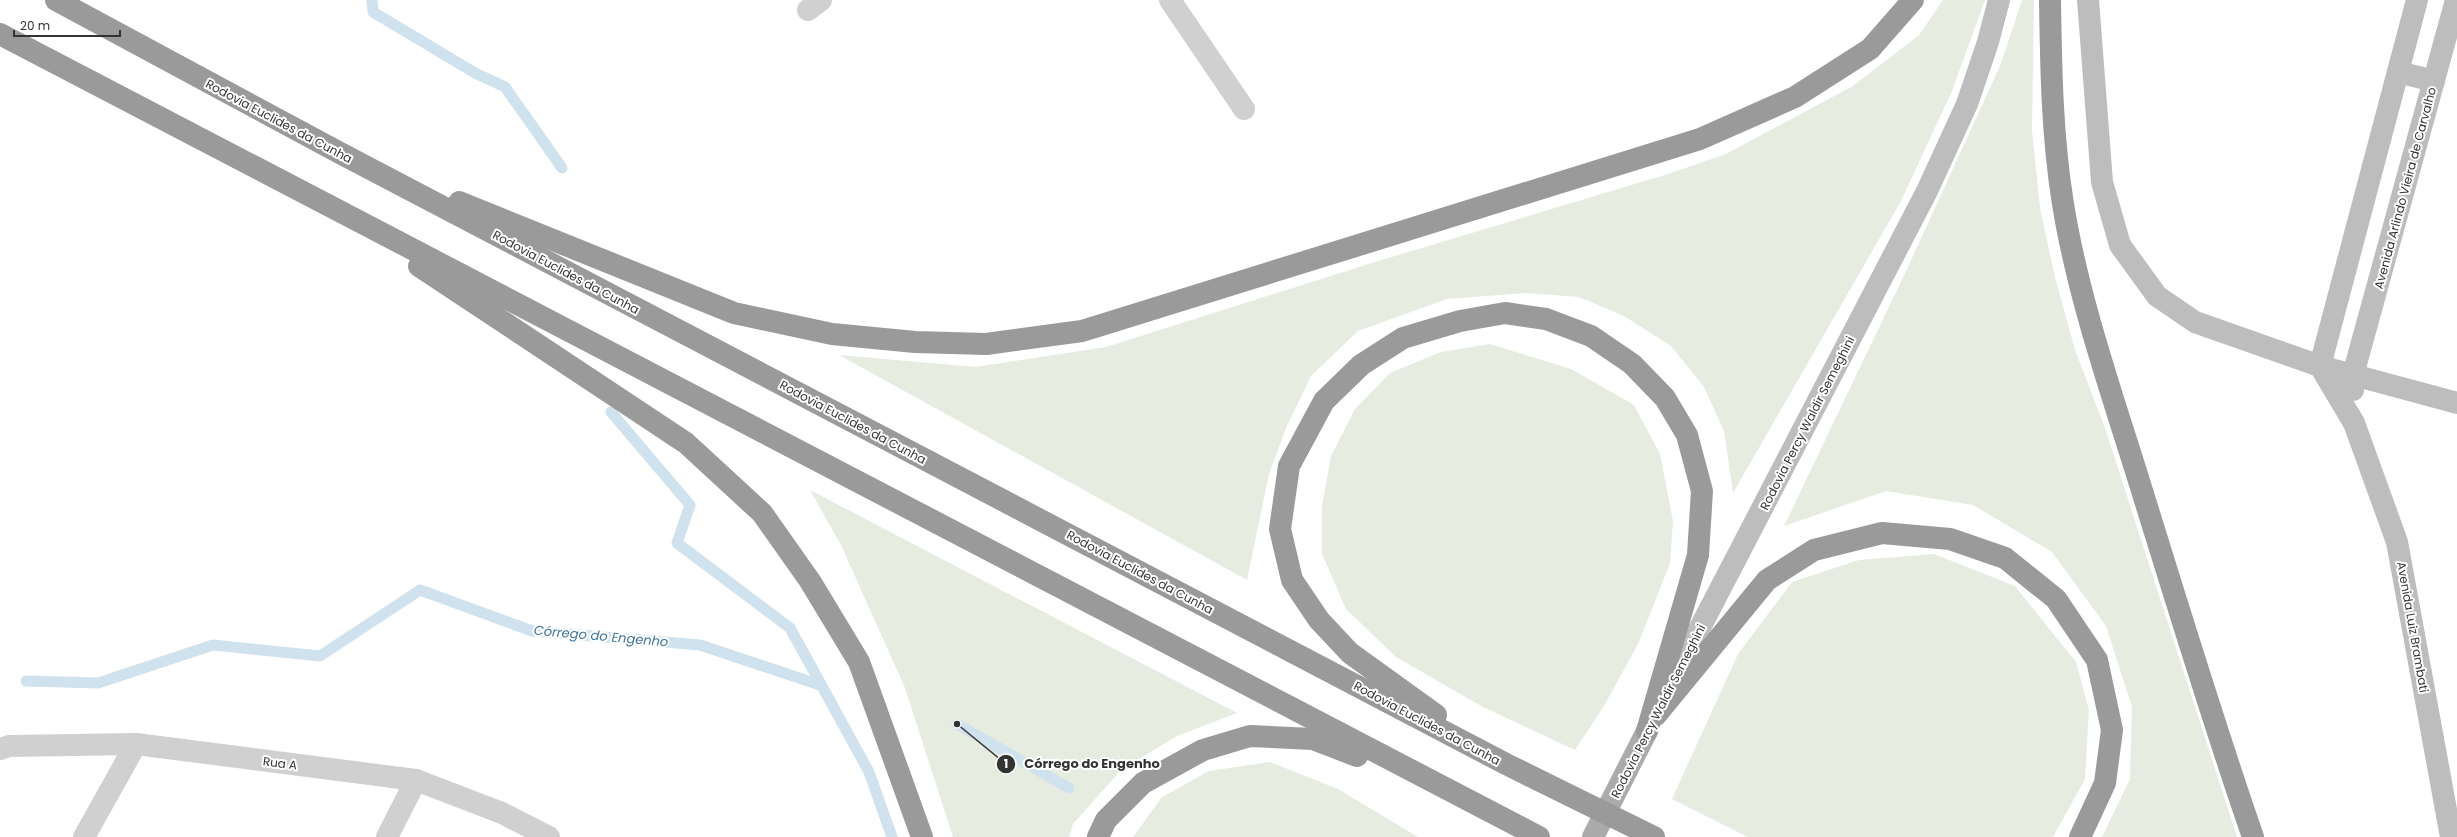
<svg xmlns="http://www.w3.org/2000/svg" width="2457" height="837" viewBox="0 0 2457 837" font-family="Poppins,sans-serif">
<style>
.green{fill:#e6ecdf}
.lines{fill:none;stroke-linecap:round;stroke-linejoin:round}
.stream{stroke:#cfe2ee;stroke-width:11}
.street{stroke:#d0d0d0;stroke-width:22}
.secondary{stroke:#bdbdbd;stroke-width:22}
.primary{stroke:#ababab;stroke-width:22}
.highway{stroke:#9a9a9a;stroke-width:22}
.labels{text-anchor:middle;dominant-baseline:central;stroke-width:4;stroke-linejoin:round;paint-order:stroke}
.street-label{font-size:12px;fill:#333;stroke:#fff}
.water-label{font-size:13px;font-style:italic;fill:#3f7597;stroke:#fff}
.leader{fill:none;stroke:#333;stroke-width:1.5}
.callout-dot{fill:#333;stroke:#fff;stroke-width:1.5}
.mark-label{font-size:12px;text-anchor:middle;font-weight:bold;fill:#fff}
.callout-label{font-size:13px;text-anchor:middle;font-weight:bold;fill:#333;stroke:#fff;stroke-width:4;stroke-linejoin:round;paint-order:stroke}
</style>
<rect width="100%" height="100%" fill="#fff"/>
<!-- green -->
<g class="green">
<path d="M 1943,0 L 1985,0 L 1952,91 L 1901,201 L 1733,493 L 1724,431 L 1704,387 L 1671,346 L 1624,316 L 1579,297 L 1525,293 L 1447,299 L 1358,331 L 1311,376 L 1286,428 L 1269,474 L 1247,580 L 839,355 L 975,367 L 1106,347 L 1375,262 L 1668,174 L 1726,154 L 1853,86 L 1919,35 Z"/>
<path d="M 2022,0 L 2034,0 L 2032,130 L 2040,208 L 2055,277 L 2075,350 L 2105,428 L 2237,837 L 2102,837 L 2130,779 L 2132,707 L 2106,626 L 2052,552 L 1973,505 L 1886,491 L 1784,526 L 1908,267 L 2000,66 Z"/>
<path d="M 1490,344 L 1571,369 L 1634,405 L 1660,454 L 1673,521 L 1670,563 L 1639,642 L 1604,706 L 1575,750 L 1483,707 L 1396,657 L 1346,609 L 1322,554 L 1322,506 L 1331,456 L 1355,409 L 1390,373 L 1441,352 Z"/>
<path d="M 810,490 L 1237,713 L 1177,736 L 1122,769 L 1073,824 L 1069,837 L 953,837 L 905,688 L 841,545 Z"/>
<path d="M 1934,554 L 2015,586 L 2076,662 L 2089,710 L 2085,779 L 2053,837 L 1748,837 L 1672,799 L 1738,654 L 1792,582 L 1859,560 Z"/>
<path d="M 1270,762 L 1338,789 L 1418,837 L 1133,837 L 1162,797 L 1209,771 Z"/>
</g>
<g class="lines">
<!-- stream -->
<g class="stream">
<path d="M 372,0 L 373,12 L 475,73 L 505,87 L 562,168"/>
<path d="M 611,412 L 690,505 L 677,543 L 790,628 L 869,772 L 892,837"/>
<path d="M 26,681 L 98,683 L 213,645 L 320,656 L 420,590 L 532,631 L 700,645 L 820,685"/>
<path d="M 957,724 L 1069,788"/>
</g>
<!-- street -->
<g class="street">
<path d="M 1170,0 L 1244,109"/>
<path d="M 808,10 L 821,0"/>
<path d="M 0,749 L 9,746 L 136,744 L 416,780 L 502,813 L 549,837"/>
<path d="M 84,837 L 136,744"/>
<path d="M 387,837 L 416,780"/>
</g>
<!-- secondary -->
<g class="secondary">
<path d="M 2088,0 L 2102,182 L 2120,245 L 2157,296 L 2195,322 L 2320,366 L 2457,403"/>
<path d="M 2398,72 L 2434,81"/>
<path d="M 2320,366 L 2354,423 L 2397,542 L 2451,837"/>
<path d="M 2320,366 L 2417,0"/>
<path d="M 2353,390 L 2353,375 L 2456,0"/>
<path d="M 1664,697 L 1927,191 L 1967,104 L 1988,42 L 1999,0"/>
</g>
<!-- primary -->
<path class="primary" d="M 1593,837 L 1647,731"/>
<!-- highway -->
<g class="highway">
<path d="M 56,0 L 340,153 L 1506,764 L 1654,837"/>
<path d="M 2050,0 C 2051,68 2052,136 2063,204 C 2078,297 2111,391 2139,481 C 2176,600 2212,719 2253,837"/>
<path d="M 0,34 L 1539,837"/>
<path d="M 459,202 L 734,313 L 832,334 L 915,342 L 986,344 L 1082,331 L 1700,139 L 1795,97 L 1870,49 L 1913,0"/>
<path d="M 419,266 L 686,443 L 762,513 L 810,581 L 859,662 L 922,837"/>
<path d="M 1436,715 L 1350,653 L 1319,620 L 1292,580 L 1280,529 L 1289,466 L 1324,401 L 1361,365 L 1403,338 L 1460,321 L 1505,313 L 1546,319 L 1591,336 L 1632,364 L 1665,398 L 1687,435 L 1702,491 L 1698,555 L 1647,731"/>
<path d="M 1656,715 L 1767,580 L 1814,550 L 1882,533 L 1950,539 L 2005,558 L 2056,599 L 2097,660 L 2112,730 L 2105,783 L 2080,837"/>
<path d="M 1098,837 L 1106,820 L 1143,783 L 1203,750 L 1250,736 L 1313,739 L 1357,756"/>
</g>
</g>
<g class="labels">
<!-- street labels -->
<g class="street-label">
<text transform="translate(279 121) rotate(28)">Rodovia Euclides da Cunha</text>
<text transform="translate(2405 188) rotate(-75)">Avenida Arlindo Vieira de Carvalho</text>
<text transform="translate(566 272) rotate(28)">Rodovia Euclides da Cunha</text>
<text transform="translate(853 422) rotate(28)">Rodovia Euclides da Cunha</text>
<text transform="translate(1807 423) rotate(-63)">Rodovia Percy Waldir Semeghini</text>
<text transform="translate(1140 572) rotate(28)">Rodovia Euclides da Cunha</text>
<text transform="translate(2413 627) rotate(80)">Avenida Luiz Brambati</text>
<text transform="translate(1658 711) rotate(-63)">Rodovia Percy Waldir Semeghini</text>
<text transform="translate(1427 723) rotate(28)">Rodovia Euclides da Cunha</text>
<text transform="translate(280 763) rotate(7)">Rua A</text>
</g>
<!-- water labels -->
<g class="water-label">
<text transform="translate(601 636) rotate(5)">Córrego do Engenho</text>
</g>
</g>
<!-- callouts -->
<path class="leader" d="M957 724L1006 764"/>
<g class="callout-dot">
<circle cx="957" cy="724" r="4"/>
<circle cx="1006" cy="764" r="10"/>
</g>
<g class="mark-label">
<text x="1006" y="768">1</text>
</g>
<g class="callout-label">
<text x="1092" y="768">Córrego do Engenho</text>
</g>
<!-- scale -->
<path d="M14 30v6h106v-6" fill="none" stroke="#333333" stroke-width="2"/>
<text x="20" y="30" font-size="12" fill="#333333" stroke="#ffffff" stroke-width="3" paint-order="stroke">20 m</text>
</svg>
